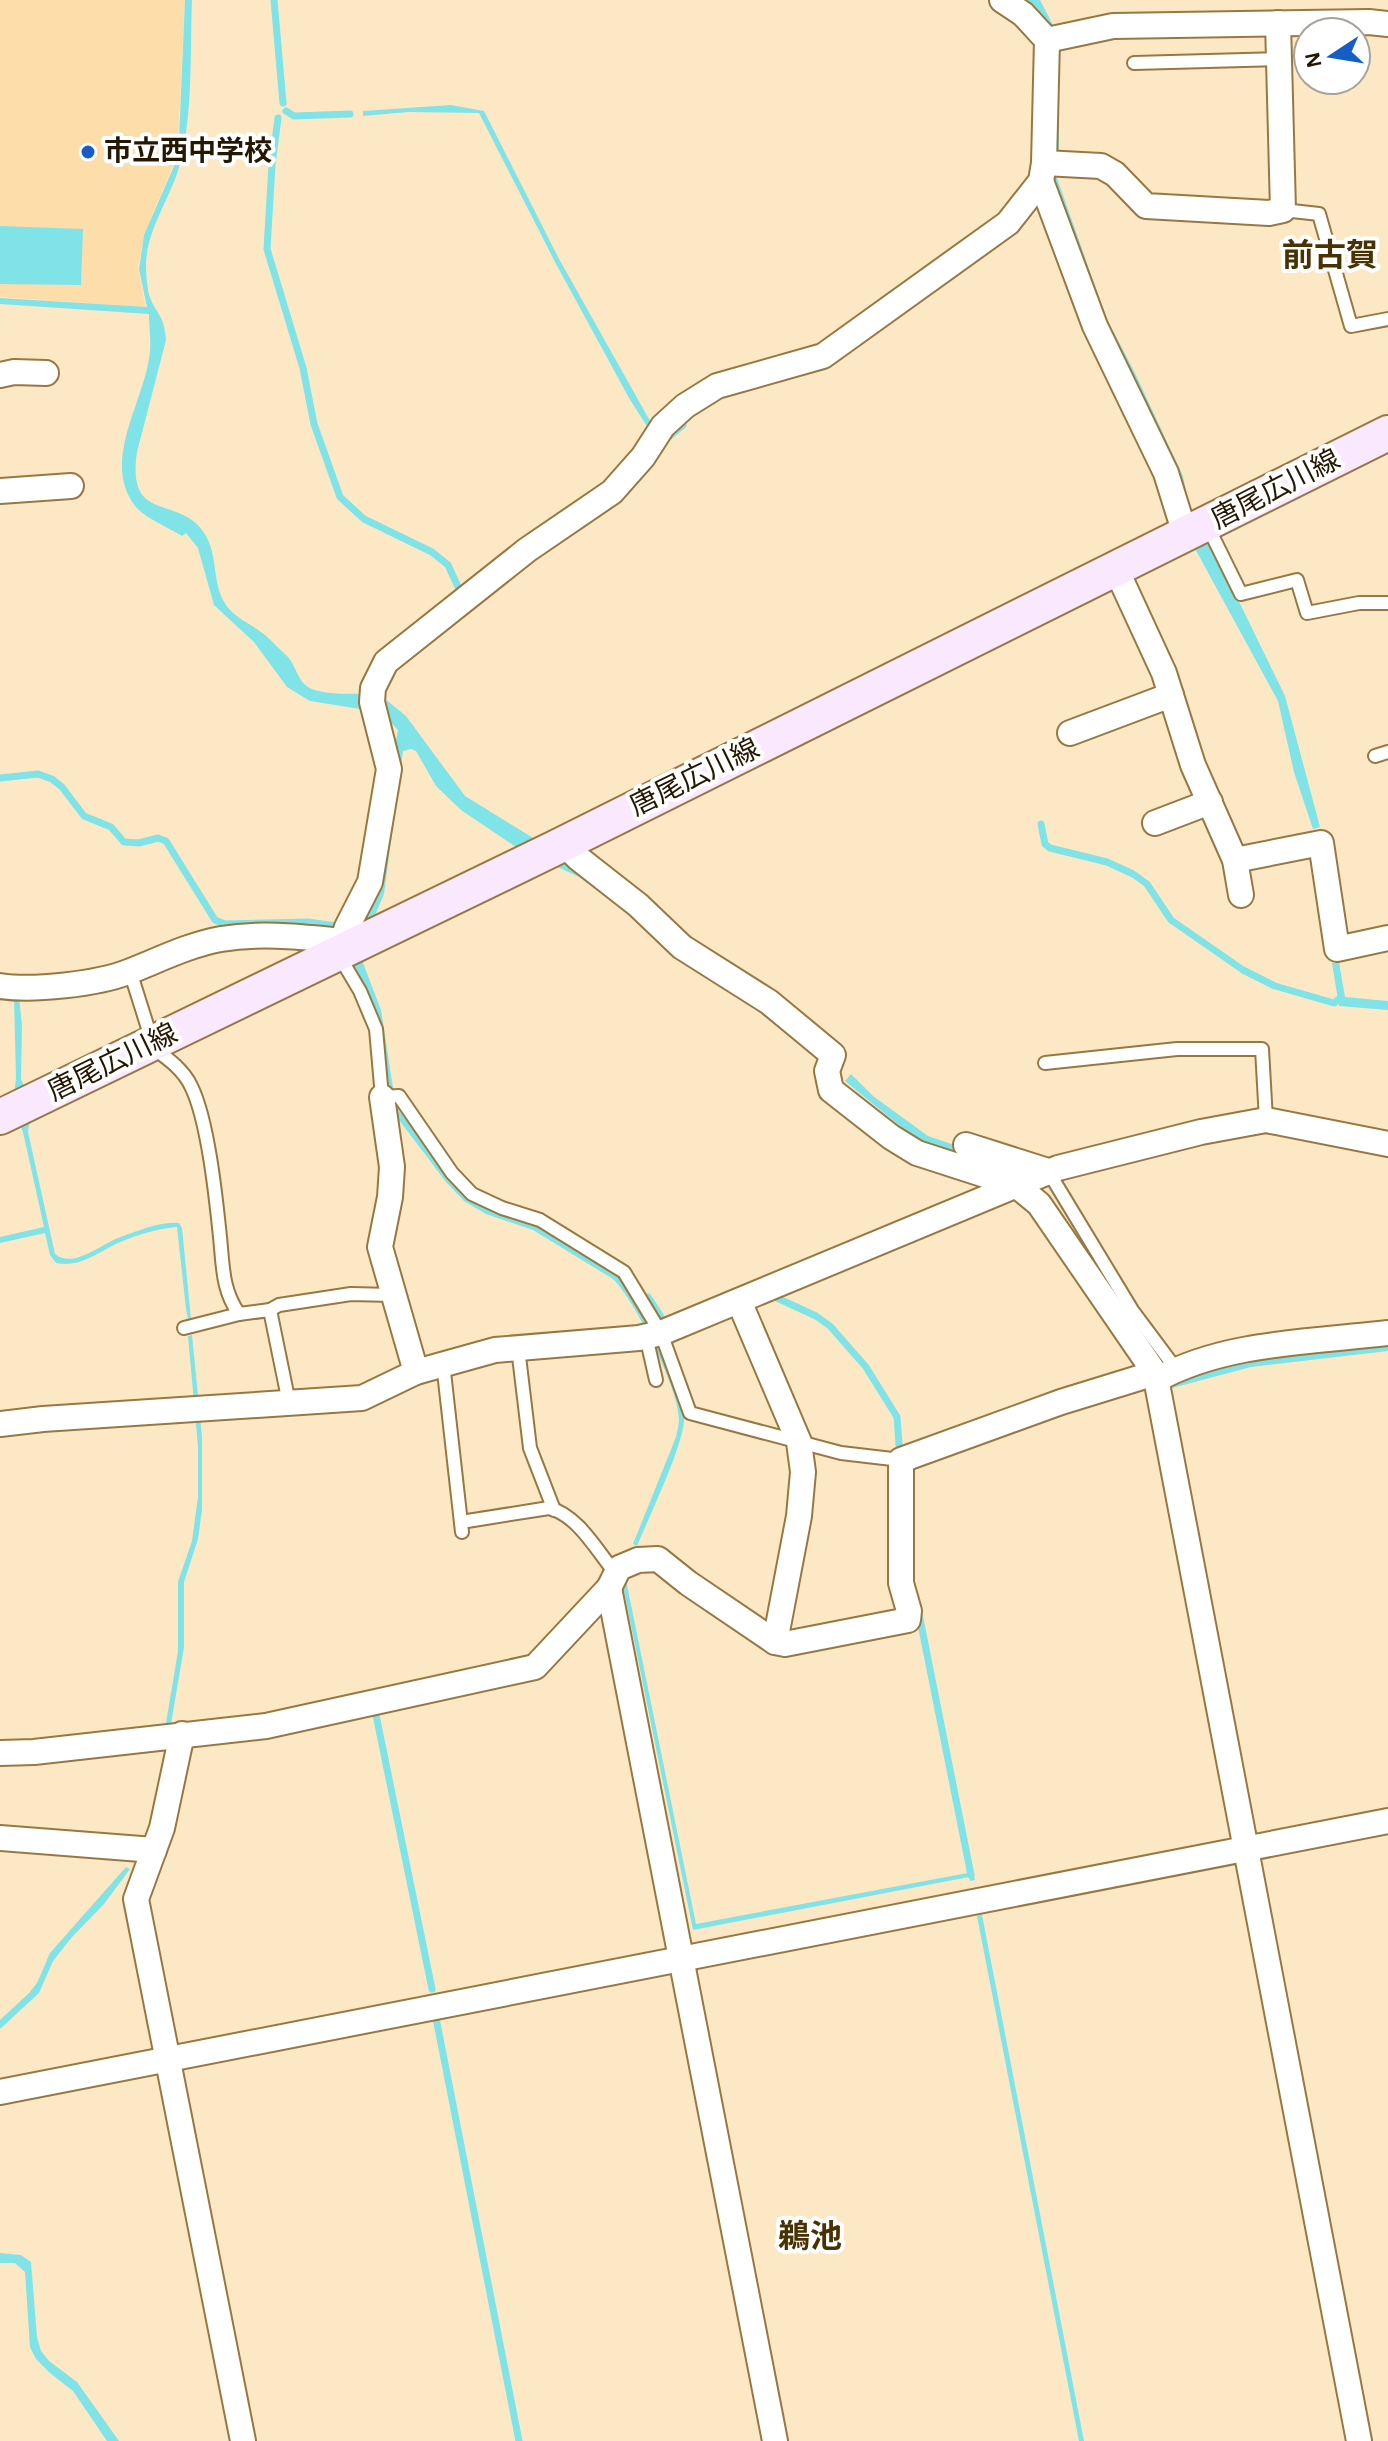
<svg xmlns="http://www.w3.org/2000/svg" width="1388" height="2441" viewBox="0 0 1388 2441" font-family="'Alegreya Sans','Noto Sans JP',sans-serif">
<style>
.built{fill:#fdddaa}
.water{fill:#80e3e7}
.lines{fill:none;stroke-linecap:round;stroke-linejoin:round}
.stream{stroke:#80e3e7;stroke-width:7}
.lane-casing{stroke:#987841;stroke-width:16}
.street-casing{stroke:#987841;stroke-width:28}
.secondary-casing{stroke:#987841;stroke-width:38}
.lane{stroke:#fff;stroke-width:12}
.street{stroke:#fff;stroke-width:24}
.secondary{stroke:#fae8fe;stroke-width:34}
.poi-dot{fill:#155dc7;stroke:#fff;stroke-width:3}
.labels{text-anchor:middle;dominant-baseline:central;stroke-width:8;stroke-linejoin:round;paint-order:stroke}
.poi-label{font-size:28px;font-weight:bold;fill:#251803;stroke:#fff;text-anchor:start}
.street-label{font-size:28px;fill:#251803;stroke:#fff}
.quarter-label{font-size:32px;font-weight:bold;fill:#483204;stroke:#fff}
</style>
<rect width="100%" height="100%" fill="#fde8c6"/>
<!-- built -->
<path class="built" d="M 0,0 L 185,0 L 178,138 L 173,165 L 144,234 L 138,266 L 145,307 L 0,297 Z"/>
<!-- water -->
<g class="water">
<path d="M 185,0 L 192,0 C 190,52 193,109 181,160 C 173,195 147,227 146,264 C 146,273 147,287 149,295 C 157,316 164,314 166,340 L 137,452 C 126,527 181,492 206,536 C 217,555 213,581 223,600 C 232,618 251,623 265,635 C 272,641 279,649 287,656 C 297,666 297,683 312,689 C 330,696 358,693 379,694 L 406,716 L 465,796 L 564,857 L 821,1053 L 816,1058 L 754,1008 L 680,961 L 620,907 L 579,877 L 519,849 L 461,810 L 436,786 L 416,751 L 411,749 L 403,751 L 384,894 L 376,913 L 364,929 L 360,955 L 381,1010 L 396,1107 L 460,1191 L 498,1213 L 535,1225 L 616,1273 C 633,1288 645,1316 654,1337 C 666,1361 684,1391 684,1418 C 685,1443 648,1519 637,1546 L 633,1544 L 676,1437 C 677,1431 679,1425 679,1419 C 679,1389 634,1299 613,1279 L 533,1230 L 486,1214 L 464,1201 L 446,1182 L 393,1112 L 377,1017 L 352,964 L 398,730 L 382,714 L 373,711 L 310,701 L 287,687 L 254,642 L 214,605 L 198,548 L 186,533 L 182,536 C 168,527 146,519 135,506 C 100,460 146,400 150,351 C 151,339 149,326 149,314 L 0,304 L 0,298 L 147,307 L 139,269 L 144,235 L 174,166 L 179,139 Z"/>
<path d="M 1025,0 L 1040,0 L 1053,25 L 1059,58 L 1059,150 L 1057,178 L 1106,317 L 1135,373 L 1183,476 L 1191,515 L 1208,538 L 1285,696 L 1320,827 L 1313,829 L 1294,772 L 1278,701 L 1193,545 L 1101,321 L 1048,178 L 1042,18 Z"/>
<path d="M 451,105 L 484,111 L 558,257 L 654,428 L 650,431 L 629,398 L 555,262 L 479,113 L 408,112 L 363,116 L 363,111 Z"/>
<path d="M 0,226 L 83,229 L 81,285 L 0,284 Z"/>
<path d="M 1339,962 L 1345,997 L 1388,1001 L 1388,1010 L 1339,1006 L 1332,963 Z"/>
<path d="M 19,997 L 22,1026 L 21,1079 L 26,1090 L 30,1119 L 28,1132 L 55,1254 C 73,1269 100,1245 118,1238 C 137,1231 160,1221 179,1223 L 182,1228 L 191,1319 L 188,1319 L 186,1309 L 177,1227 C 155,1229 129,1237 110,1247 C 91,1257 78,1267 56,1263 L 50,1255 L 45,1233 L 0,1243 L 0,1237 L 44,1227 L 23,1132 L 13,1107 L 16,1077 L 14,998 Z"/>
<path d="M 851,1074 L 873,1096 L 928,1136 L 1022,1168 L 955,1156 L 917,1140 L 845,1081 Z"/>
<path d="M 192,1335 L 202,1437 L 202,1510 L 198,1539 L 184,1582 L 184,1647 L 171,1724 L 166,1723 L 178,1651 L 178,1582 L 192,1541 L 198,1497 L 198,1446 L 188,1336 Z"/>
<path d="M 1388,1345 L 1388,1351 L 1251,1367 L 1172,1388 L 1171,1383 L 1248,1361 Z"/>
<path d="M 626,1580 L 696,1924 L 973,1872 L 975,1880 L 970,1881 L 969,1877 L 693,1930 L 622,1581 Z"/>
<path d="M 126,1867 L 130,1869 L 104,1904 L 72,1937 L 53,1961 L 39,1993 L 0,2029 L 0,2020 L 29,1993 L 37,1983 L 50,1953 Z"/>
<path d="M 982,1915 L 1084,2441 L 1079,2441 L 977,1916 Z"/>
<path d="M 0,2253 L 21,2255 L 31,2262 L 37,2337 L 41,2351 L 49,2361 L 77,2382 L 119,2441 L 107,2441 L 73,2391 L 50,2373 L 36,2359 L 30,2347 L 25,2272 L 15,2263 L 0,2263 Z"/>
</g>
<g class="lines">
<!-- stream -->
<g class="stream">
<path d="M 274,0 L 283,103"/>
<path d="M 286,111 L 294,116 L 350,114"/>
<path d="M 278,118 L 272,165 L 267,249 L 303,368 L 314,424 L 340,497 L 364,519 L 432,552 L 448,565 L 460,591"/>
<path d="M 666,439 L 683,425"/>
<path d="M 0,778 L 38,774 L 52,779 L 62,787 L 84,816 L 111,827 L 124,842 L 139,843 L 158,838 L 166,841 L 215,920 L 225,924 L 308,922 L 336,926"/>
<path d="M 1041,824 L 1045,844 L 1050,848 L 1107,862 L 1133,874 L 1147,884 L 1171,920 L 1243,970 L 1275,986 L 1334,1003 L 1339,999"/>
<path d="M 648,1297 L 663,1320 L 669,1321"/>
<path d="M 777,1298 L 816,1316 L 830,1326 L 866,1367 L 897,1417 L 899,1445"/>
<path d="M 918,1609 L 971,1875"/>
<path d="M 376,1715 L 432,1989"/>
<path d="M 436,2018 L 519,2441"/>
</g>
<!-- lane casing -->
<g class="lane-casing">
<g id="lane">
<path d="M 1134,63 L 1279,59"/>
<path d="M 1283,210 L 1319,214 L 1351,326 L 1388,319"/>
<path d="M 1208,527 L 1241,594 L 1297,580 L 1307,613 L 1359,603 L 1388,603"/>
<path d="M 1375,756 L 1388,752"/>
<path d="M 338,954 L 360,991 L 376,1029 L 382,1097 L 399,1096 L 452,1173 L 472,1194 L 502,1208 L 540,1220 L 624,1272 L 661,1333 L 690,1413 L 841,1453 L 901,1460"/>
<path d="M 130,971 L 152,1041"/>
<path d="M 152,1047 C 167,1058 183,1069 191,1086 C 208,1120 216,1198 220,1237 C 223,1266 222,1290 239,1314 L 270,1310 L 289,1403"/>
<path d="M 1045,1063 L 1177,1049 L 1262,1049 L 1266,1120"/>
<path d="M 1048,1171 L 1132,1310 L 1176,1369"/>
<path d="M 270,1310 L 279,1305 L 351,1294 L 392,1295"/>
<path d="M 184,1328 L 239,1314"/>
<path d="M 646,1336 L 656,1380"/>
<path d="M 518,1348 L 530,1448 L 554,1510"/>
<path d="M 443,1363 L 462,1532"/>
<path d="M 461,1522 L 549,1508 C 578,1515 597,1551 616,1574"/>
</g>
</g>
<!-- street casing -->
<g class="street-casing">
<g id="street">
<path d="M 1047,40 L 1113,26 L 1369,22 L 1388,24"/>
<path d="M 1044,163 L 1101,166 L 1115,174 L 1146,206 L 1269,213 L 1283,210 L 1278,23"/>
<path d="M 1041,181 L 1095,326 L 1166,473 L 1185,534"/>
<path d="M 0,375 L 14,372 L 46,373"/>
<path d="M 0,491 L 71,486"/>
<path d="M 1116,569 L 1164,673 L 1193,765 L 1235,860 L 1241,895"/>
<path d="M 1070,733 L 1171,695"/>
<path d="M 1155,823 L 1210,802"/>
<path d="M 564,844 L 578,858 L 638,905 L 682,947 L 769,1002 L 833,1055 L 827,1071 L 831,1090 L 891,1137 L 917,1153 L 1016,1185 L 1039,1204 L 1155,1373 L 1359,2441"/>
<path d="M 1235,860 L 1321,843 L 1337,949 L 1388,938"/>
<path d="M 338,954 L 347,927 L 370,882 L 389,769 L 372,702 L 373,688 L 386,662 L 527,550 L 612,492 L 643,457 L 663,426 L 685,406 L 717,386 L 823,356 L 1008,223 L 1041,181 L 1044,163 L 1047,40 L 1023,14 L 1002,0"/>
<path d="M 0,986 C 33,991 97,984 128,972 C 159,960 188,945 221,939 C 263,932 302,937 344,941"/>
<path d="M 382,1097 L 392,1167 L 390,1197 L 380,1247 L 416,1372"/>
<path d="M 966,1145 L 1048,1171"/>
<path d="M 1156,1380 C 1224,1342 1311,1342 1388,1333"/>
<path d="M 0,1424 L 43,1419 L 362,1398 L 416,1372 L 495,1350 L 639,1338 L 661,1333 L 1058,1168 L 1201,1132 L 1266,1120 L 1388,1144"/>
<path d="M 609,1588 L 775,2441"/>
<path d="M 775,1642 L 785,1644 L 908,1620 L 909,1611 L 901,1583 L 901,1460 L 1061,1402 L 1155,1373"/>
<path d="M 182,1734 L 162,1828 L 136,1899 L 243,2441"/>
<path d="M 0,1753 L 34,1752 L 266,1726 L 535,1667 L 609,1588 L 619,1568 L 638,1560 L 658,1559 L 688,1583 L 775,1642 L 799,1516 L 803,1472 L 799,1442 L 739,1301"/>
<path d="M 0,1838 L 154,1850"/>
<path d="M 0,2092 L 1388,1821"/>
</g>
</g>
<!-- secondary casing -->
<g class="secondary-casing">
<path id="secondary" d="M 0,1117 L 555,848 L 1388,433"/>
</g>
<!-- lane -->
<use href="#lane" class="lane"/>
<!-- street -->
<use href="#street" class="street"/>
<!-- secondary -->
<use href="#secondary" class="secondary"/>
</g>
<!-- markers -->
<circle class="poi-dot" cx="88" cy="152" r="8"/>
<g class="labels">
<!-- poi labels -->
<g class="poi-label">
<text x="104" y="152">市立西中学校</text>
</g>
<!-- street labels -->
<g class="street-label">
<text transform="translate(1276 490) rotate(-27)">唐尾広川線</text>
<text transform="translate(695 778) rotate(-26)">唐尾広川線</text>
<text transform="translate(113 1063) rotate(-26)">唐尾広川線</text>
</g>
<!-- quarter labels -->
<g class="quarter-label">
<text x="1330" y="256">前古賀</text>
<text x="810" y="2237">鵜池</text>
</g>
</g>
<!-- north arrow -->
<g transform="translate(1332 56) rotate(258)"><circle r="38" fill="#ffffff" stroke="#a8a39a" stroke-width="2"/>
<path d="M0-6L14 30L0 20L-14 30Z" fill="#155dc7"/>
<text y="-12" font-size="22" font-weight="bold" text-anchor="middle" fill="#251803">N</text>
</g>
</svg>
